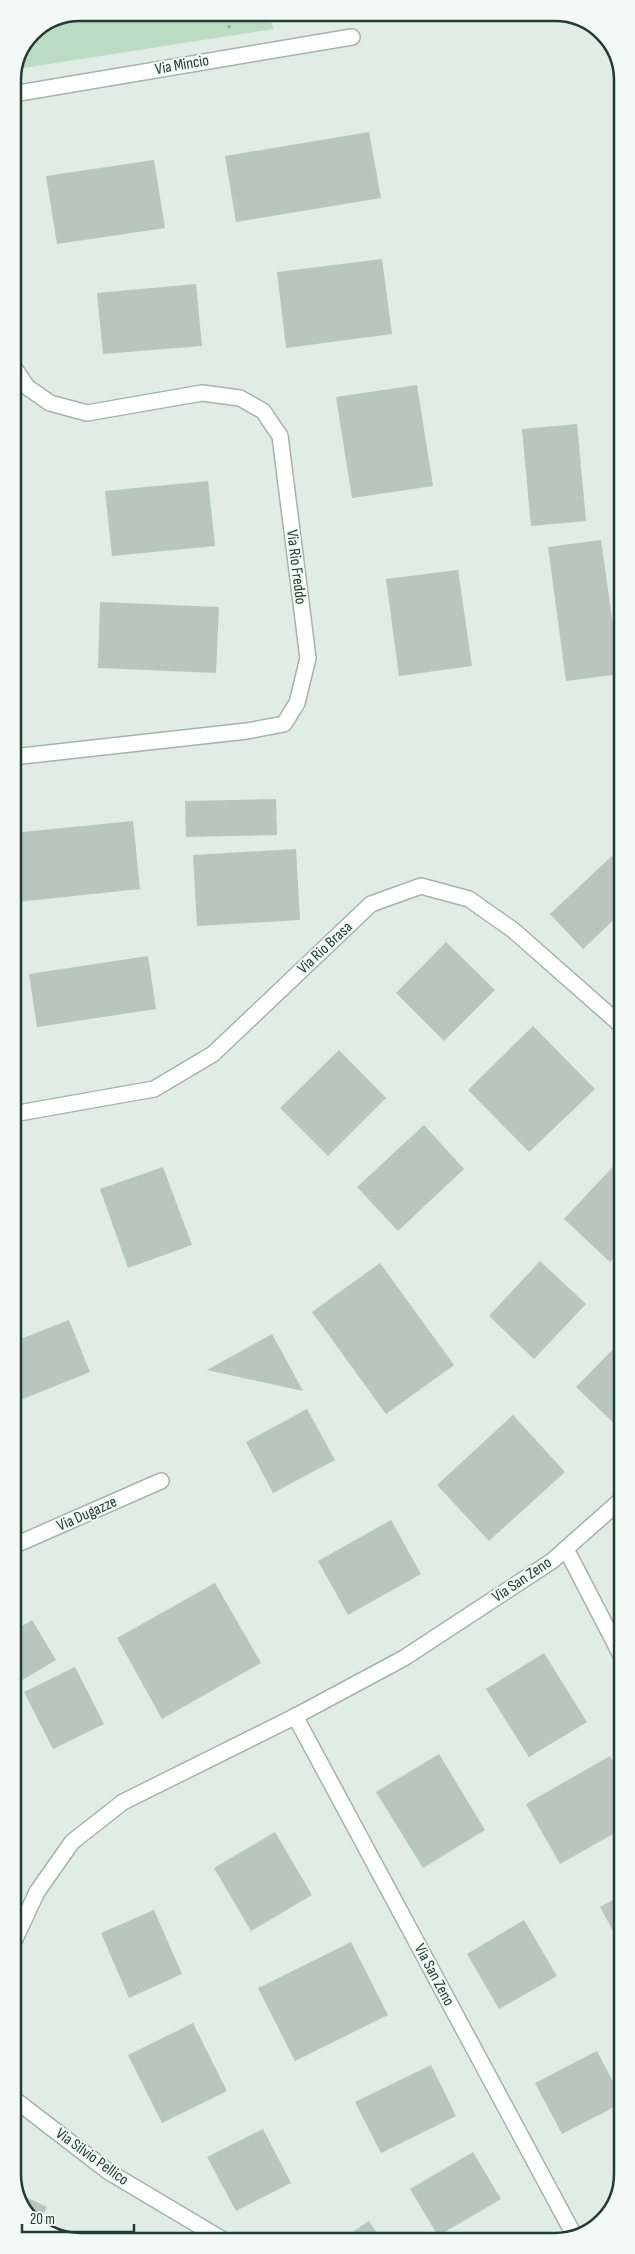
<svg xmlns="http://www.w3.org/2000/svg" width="635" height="2254" viewBox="0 0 635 2254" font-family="'Sofia Sans Condensed',sans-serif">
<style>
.green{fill:#bbdcc2}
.building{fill:#b7c6bf}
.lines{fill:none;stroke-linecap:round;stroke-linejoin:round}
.minor-casing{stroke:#a4b4ad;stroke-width:18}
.path{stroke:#83ae9e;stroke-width:3;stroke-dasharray:2.5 4;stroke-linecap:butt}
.minor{stroke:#fff;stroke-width:15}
.labels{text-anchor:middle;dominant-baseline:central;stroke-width:4;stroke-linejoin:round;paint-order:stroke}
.street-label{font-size:16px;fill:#223c33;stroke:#f2f8f5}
.rim{fill:none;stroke:#223c33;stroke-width:2.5}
</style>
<rect width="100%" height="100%" fill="#e1ece6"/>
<!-- green -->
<path class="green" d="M 81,13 L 267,13 L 274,29 L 17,69 L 33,32 Z"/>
<!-- building -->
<g class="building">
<path d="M 369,132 L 381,198 L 236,222 L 225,156 Z"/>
<path d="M 154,160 L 165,228 L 57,244 L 46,176 Z"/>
<path d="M 382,259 L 392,334 L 286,348 L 277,272 Z"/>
<path d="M 196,284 L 202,346 L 103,354 L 97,293 Z"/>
<path d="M 621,377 L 621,390 L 616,379 Z"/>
<path d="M 417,385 L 433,486 L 352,498 L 336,397 Z"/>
<path d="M 577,424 L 586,521 L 531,526 L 522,429 Z"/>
<path d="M 13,478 L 15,478 L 18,543 L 13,543 Z"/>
<path d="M 208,481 L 215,546 L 112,556 L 105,491 Z"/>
<path d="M 601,540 L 620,674 L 566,681 L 548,547 Z"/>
<path d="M 458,570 L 472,666 L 399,676 L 386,579 Z"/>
<path d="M 100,602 L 219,607 L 216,673 L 98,668 Z"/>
<path d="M 276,799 L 277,835 L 186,837 L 185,801 Z"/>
<path d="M 133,821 L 140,889 L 17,902 L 13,866 L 13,833 Z"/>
<path d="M 296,849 L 300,920 L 197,926 L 193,855 Z"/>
<path d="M 612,856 L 622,866 L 622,912 L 583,949 L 550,914 Z"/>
<path d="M 446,942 L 495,990 L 444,1041 L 396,993 Z"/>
<path d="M 148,956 L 156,1009 L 37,1027 L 29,974 Z"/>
<path d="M 533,1026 L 595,1089 L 529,1152 L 468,1090 Z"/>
<path d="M 339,1050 L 386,1098 L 328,1156 L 280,1108 Z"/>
<path d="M 424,1125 L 464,1169 L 398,1231 L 357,1187 Z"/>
<path d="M 622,1157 L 622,1250 L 610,1262 L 564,1219 Z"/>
<path d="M 163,1167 L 192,1245 L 128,1268 L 100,1189 Z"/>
<path d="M 540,1261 L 586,1304 L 534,1359 L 489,1316 Z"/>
<path d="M 380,1263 L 454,1365 L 386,1414 L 312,1312 Z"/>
<path d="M 69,1320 L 90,1372 L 13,1403 L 13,1342 Z"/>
<path d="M 272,1334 L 303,1391 L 207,1370 Z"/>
<path d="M 622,1340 L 622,1431 L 576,1387 Z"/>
<path d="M 307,1409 L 335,1460 L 273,1493 L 246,1442 Z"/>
<path d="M 513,1415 L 565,1472 L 489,1541 L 437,1485 Z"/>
<path d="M 391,1520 L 421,1574 L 348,1615 L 318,1561 Z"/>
<path d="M 622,1566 L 622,1584 L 616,1568 Z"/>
<path d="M 215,1583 L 261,1663 L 162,1719 L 117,1638 Z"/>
<path d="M 32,1620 L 56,1660 L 14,1685 L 14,1631 Z"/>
<path d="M 544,1653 L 587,1722 L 529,1757 L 486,1689 Z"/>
<path d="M 75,1667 L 104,1724 L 53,1749 L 24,1692 Z"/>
<path d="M 439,1754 L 485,1830 L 423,1868 L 376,1792 Z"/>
<path d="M 610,1756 L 622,1778 L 622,1829 L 560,1864 L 526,1804 Z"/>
<path d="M 275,1832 L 312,1895 L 251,1931 L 214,1868 Z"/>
<path d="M 622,1895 L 622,1947 L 600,1907 Z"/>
<path d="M 154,1910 L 182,1974 L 129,1998 L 101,1933 Z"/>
<path d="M 524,1920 L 557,1976 L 499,2009 L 467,1954 Z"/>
<path d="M 351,1942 L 388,2015 L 295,2061 L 258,1988 Z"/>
<path d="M 193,2023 L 227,2091 L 162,2123 L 128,2055 Z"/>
<path d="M 597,2051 L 622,2099 L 622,2103 L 562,2134 L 535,2083 Z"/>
<path d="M 431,2065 L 456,2116 L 381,2153 L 355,2102 Z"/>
<path d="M 263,2129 L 291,2183 L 236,2211 L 207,2157 Z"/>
<path d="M 473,2152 L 501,2199 L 438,2236 L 410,2189 Z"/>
<path d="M 17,2193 L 47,2207 L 38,2226 L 36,2225 Z"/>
<path d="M 369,2221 L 382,2241 L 339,2241 Z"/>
</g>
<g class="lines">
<!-- minor casing -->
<g class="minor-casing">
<g id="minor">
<path d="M 13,94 L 352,37"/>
<path d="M 13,366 L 27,387 L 50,403 L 87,413 L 202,393 L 240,398 L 263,411 L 280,436 L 308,658 L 297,703 L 284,724 L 247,731 L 13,757"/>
<path d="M 13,1114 L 154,1089 L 213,1054 L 371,904 L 421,886 L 469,899 L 513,930 L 622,1026"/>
<path d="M 13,1546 L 161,1481"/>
<path d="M 566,1549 L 622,1657"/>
<path d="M 295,1716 L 573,2233"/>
<path d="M 14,1941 L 37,1892 L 72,1842 L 123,1802 L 294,1717 L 404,1658 L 552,1561 L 622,1499"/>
<path d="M 14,2099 L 109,2172 L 225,2241"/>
</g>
</g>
<!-- path -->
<path class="path" d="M 225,13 L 230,31"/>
<!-- minor -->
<use href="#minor" class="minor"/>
</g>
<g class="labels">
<!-- street labels -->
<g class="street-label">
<text transform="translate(182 65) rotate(-10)">Via Mincio</text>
<text transform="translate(296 567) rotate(83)">Via Rio Freddo</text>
<text transform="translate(325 948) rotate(-43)">Via Rio Brasa</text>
<text transform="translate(87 1514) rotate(-24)">Via Dugazze</text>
<text transform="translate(522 1580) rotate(-34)">Via San Zeno</text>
<text transform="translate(434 1975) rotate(62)">Via San Zeno</text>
<text transform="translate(92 2157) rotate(36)">Via Silvio Pellico</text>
</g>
</g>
<!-- crop -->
<path d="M0 0H635V2254H0ZM80 21H555A59 59 0 0 1 614 80V2174A59 59 0 0 1 555 2233H80A59 59 0 0 1 21 2174V80A59 59 0 0 1 80 21Z" fill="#f2f8f5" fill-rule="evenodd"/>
<path class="rim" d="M80 21H555A59 59 0 0 1 614 80V2174A59 59 0 0 1 555 2233H80A59 59 0 0 1 21 2174V80A59 59 0 0 1 80 21Z"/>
<!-- scale -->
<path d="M22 2224v8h112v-8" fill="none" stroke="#223c33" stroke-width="2.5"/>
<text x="30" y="2224" font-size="15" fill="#223c33" stroke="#f2f8f5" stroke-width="4" paint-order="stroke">20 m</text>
</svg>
